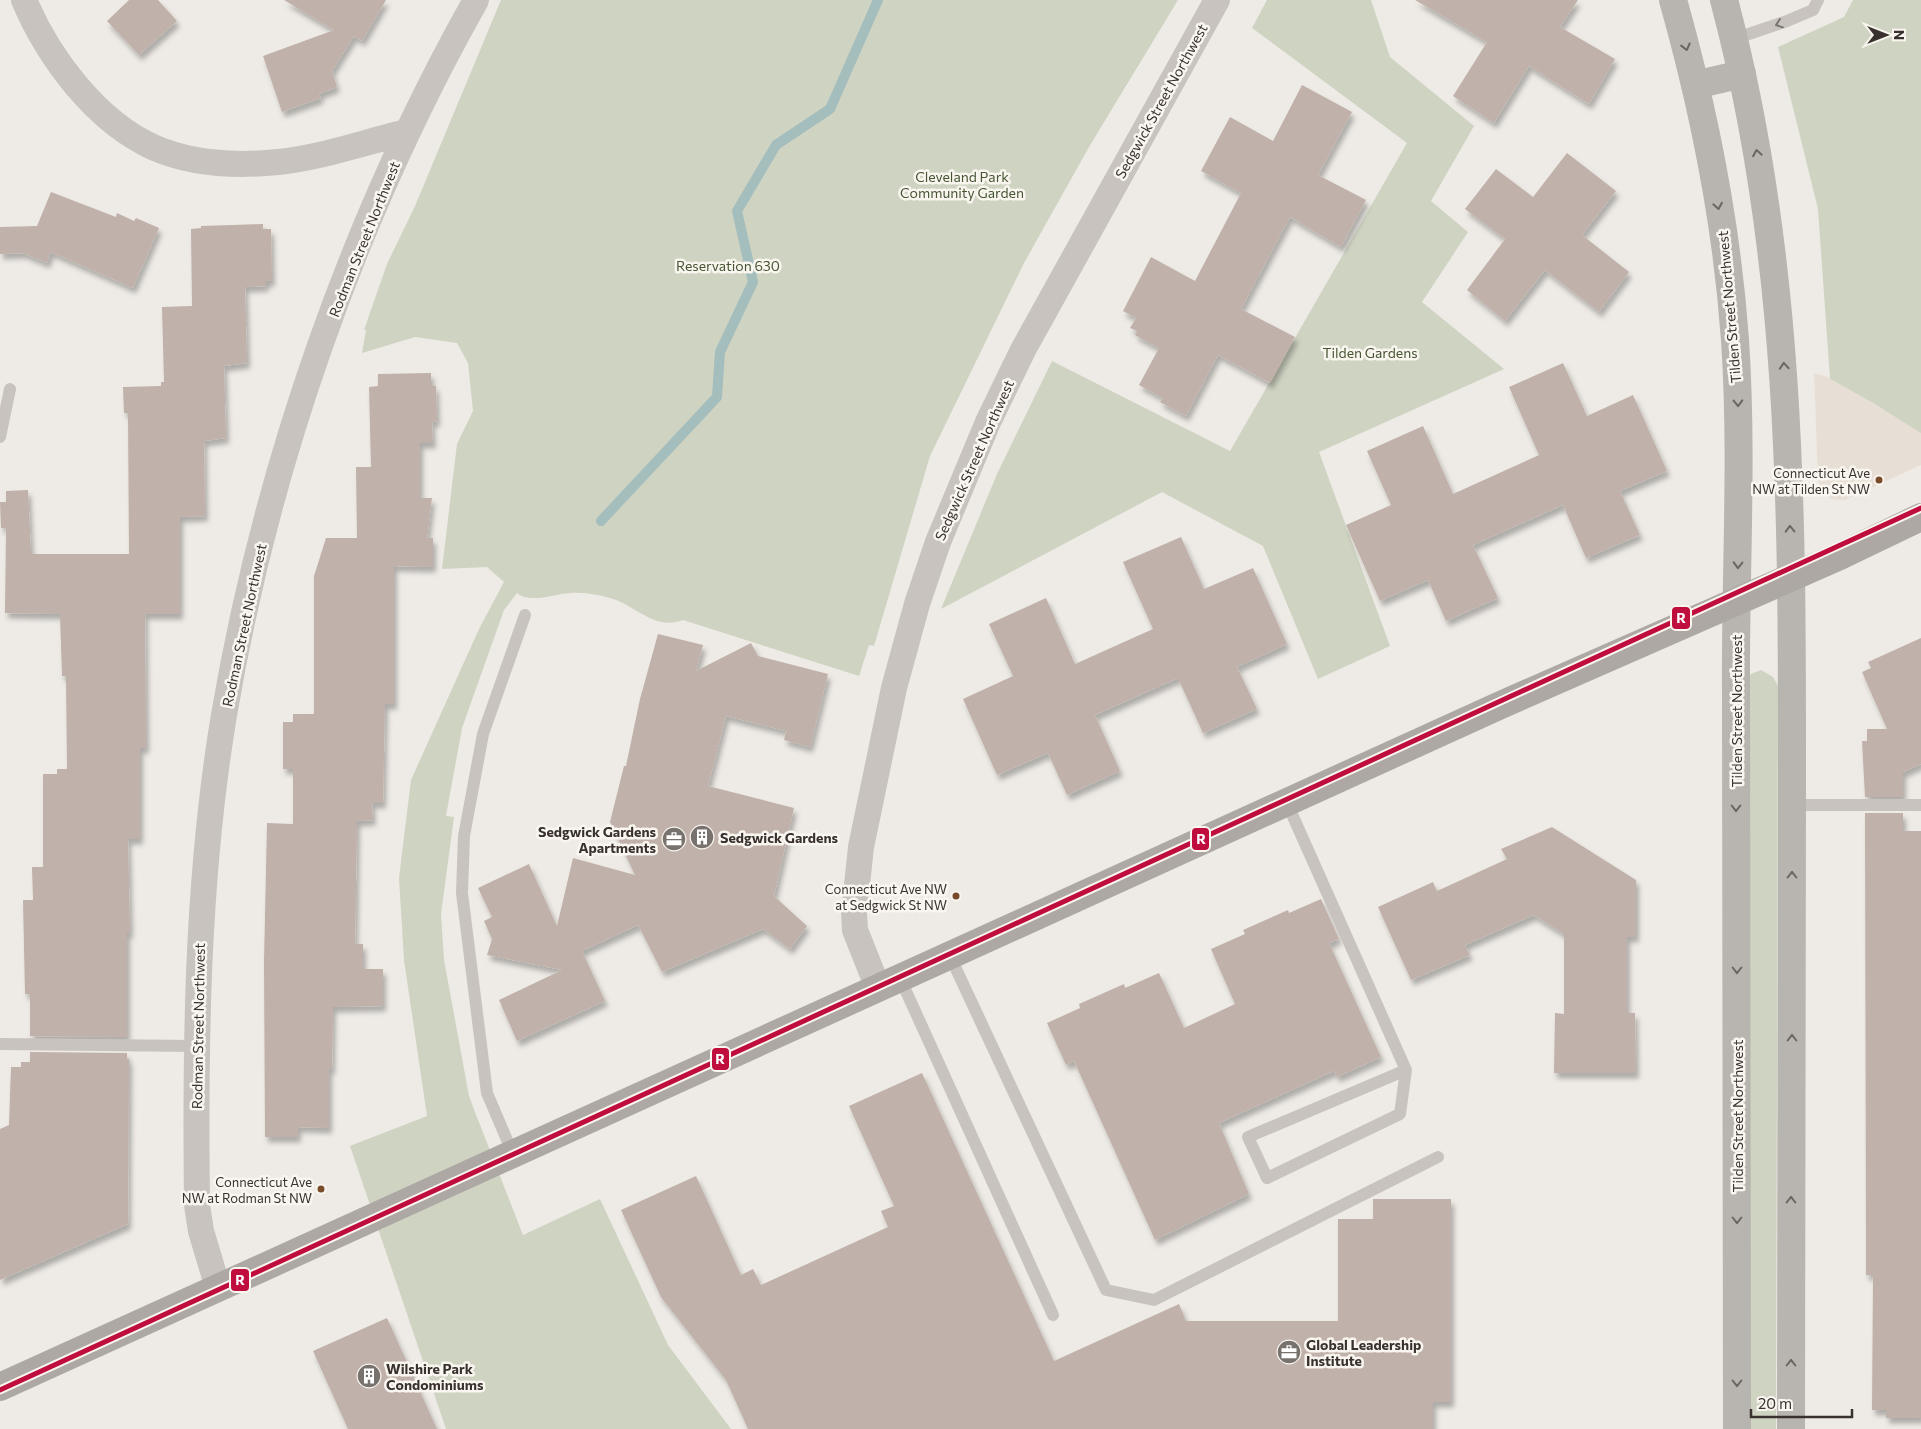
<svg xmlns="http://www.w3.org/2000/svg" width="1921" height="1429" viewBox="0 0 1921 1429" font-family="Commissioner,sans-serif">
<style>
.green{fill:#cfd3c2}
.plaza{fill:#e7dfd5}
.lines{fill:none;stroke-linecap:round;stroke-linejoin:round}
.stream{stroke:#a4bdbd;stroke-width:10}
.building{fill:#c0b1aa;filter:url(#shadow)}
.lane{stroke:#c8c3bf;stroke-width:12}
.street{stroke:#c8c3bf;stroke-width:26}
.secondary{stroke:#b8b4af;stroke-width:28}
.primary{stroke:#ada8a4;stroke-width:28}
.metro-1-casing{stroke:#f9f5ef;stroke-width:9}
.metro-1{stroke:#bf0d3e;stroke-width:5}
.oneway{stroke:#79736f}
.oneway2{stroke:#6c6561}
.bus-dot{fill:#7a4b2a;stroke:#f9f5ef;stroke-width:2}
.labels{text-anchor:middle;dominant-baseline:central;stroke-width:5;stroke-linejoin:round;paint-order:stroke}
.bus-label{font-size:13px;fill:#39312d;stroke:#f9f5ef;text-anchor:end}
.street-label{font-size:14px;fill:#39312d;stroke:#f9f5ef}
.park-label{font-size:14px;fill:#475533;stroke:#f9f5ef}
.poi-label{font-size:14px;font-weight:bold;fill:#39312d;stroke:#f9f5ef;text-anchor:start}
.line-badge{stroke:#f9f5ef;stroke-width:2}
.badge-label{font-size:14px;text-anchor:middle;font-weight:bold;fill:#fff}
</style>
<defs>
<filter id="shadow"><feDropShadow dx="3" dy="5.5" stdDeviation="2.5" flood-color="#0004"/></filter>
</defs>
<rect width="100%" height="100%" fill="#eeebe6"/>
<!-- green -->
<g class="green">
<path d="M 501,0 L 1178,0 L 1089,147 L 1024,263 L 930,456 L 874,646 L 869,645 L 859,676 L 683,620 C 656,630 639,609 616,600 C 602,595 584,592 570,593 C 554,594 530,604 517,593 L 504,610 L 462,728 L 446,816 L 454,817 L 441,914 L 444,960 L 469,1096 L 475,1112 L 523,1235 L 600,1199 L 668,1345 L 731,1429 L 446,1429 L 350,1146 L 427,1116 L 404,960 L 399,878 L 411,780 L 479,629 L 504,582 L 487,567 L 442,569 L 457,444 L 473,411 L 468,363 L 457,343 L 415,337 L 362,353 L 366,330 L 364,330 L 387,264 L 415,206 Z"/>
<path d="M 1267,0 L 1371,0 L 1390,57 L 1474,126 L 1431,201 L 1468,232 L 1422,302 L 1504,369 L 1319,452 L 1390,646 L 1318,679 L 1263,546 L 1162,492 L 941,609 L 997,474 L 1052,361 L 1230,451 L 1407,143 L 1252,28 Z"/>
<path d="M 1853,0 L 1921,0 L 1921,434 L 1830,379 L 1818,209 L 1778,47 L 1844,17 Z"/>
<path d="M 1761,670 L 1773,677 L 1778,686 L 1776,1429 L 1738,1429 L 1746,676 Z"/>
</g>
<!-- plaza -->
<path class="plaza" d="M 1814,373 L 1825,376 L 1875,404 L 1921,433 L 1921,465 L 1845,500 L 1831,499 L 1824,493 L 1818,480 Z"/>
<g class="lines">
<!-- stream -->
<path class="stream" d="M 601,521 L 717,397 L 720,352 L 753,282 L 737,211 L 776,145 L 830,109 L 878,0"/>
</g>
<!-- building -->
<g class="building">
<path d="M 129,0 L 158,0 L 177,21 L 139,55 L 107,21 Z"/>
<path d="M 284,0 L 386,0 L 362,41 L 354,36 L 332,71 L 337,87 L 319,94 L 321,98 L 282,112 L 263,56 L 334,30 Z"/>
<path d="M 1415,0 L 1578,0 L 1560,27 L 1615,59 L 1589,104 L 1529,66 L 1494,123 L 1453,96 L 1487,42 Z"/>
<path d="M 1302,85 L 1352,112 L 1318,175 L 1366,200 L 1341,247 L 1290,217 L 1241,309 L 1295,337 L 1270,383 L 1218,355 L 1186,416 L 1160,402 L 1163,398 L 1139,385 L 1159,348 L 1135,335 L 1137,331 L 1130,328 L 1136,318 L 1123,311 L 1151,257 L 1195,281 L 1241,193 L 1201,171 L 1230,117 L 1273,141 Z"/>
<path d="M 1567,153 L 1616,191 L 1582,235 L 1629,272 L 1599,312 L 1545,270 L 1505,321 L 1467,290 L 1505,239 L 1465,209 L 1496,169 L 1533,197 Z"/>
<path d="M 51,192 L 116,217 L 117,213 L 134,221 L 136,218 L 159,228 L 133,288 L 51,252 L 47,263 L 23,253 L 0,254 L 0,227 L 37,226 Z"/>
<path d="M 263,224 L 263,229 L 271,229 L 272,281 L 266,281 L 266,286 L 245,287 L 247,363 L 224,366 L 226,438 L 204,441 L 205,516 L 180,517 L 180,614 L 145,614 L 146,748 L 140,748 L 140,839 L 128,839 L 130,933 L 127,933 L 127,1037 L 30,1036 L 30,994 L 25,994 L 23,900 L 33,900 L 32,867 L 43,867 L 43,774 L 57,774 L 57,769 L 67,769 L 66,676 L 62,676 L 60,614 L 5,613 L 6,528 L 1,528 L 0,502 L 6,502 L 6,491 L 28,490 L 31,554 L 129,554 L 128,413 L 124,413 L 123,387 L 161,386 L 161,382 L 164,382 L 162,307 L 192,306 L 191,229 L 201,228 L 201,226 Z"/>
<path d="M 1563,363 L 1587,416 L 1633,395 L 1667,471 L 1620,491 L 1640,535 L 1586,558 L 1563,505 L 1473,545 L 1498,598 L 1446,621 L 1428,580 L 1380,601 L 1346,525 L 1391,505 L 1367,451 L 1423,426 L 1453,494 L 1539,455 L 1509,387 Z"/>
<path d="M 431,373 L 431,386 L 436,386 L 437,421 L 432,422 L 433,443 L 420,443 L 420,498 L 432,498 L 427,538 L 433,538 L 433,567 L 394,566 L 394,704 L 385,704 L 383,803 L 372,803 L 373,820 L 357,821 L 355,944 L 363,944 L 363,969 L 383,969 L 383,1006 L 333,1007 L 332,1069 L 329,1069 L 329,1128 L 298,1127 L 298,1137 L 265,1137 L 264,962 L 267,823 L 293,824 L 293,769 L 283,769 L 283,722 L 293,722 L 293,714 L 314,714 L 314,576 L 326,538 L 357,538 L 356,467 L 371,467 L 369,387 L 378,386 L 378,374 Z"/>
<path d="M 1181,537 L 1204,589 L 1253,568 L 1287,644 L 1237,667 L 1257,709 L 1203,733 L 1178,678 L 1095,715 L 1120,771 L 1067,795 L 1048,753 L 997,775 L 963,699 L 1013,676 L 989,624 L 1046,598 L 1075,664 L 1153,629 L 1123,562 Z"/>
<path d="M 658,634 L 703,645 L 696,671 L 751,643 L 758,656 L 828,674 L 810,747 L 784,740 L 786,731 L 726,716 L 708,786 L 794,808 L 774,896 L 807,926 L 790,949 L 763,929 L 662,972 L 638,925 L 582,951 L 605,1001 L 517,1041 L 499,1000 L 562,970 L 487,955 L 492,939 L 484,921 L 492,917 L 478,888 L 529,864 L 557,926 L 573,858 L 635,875 L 610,822 L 624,766 L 626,766 L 640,699 Z"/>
<path d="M 1921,638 L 1921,764 L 1903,772 L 1903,797 L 1865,797 L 1862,741 L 1867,741 L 1867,729 L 1887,729 L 1862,672 L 1871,668 L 1868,662 Z"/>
<path d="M 1865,813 L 1903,813 L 1903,831 L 1921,831 L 1921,1418 L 1886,1418 L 1886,1410 L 1872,1410 L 1873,1275 L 1866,1275 L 1866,1247 Z"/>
<path d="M 1552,827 L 1636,880 L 1636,937 L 1627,937 L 1627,1013 L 1635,1013 L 1636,1073 L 1554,1073 L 1555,1013 L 1564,1014 L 1564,934 L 1534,915 L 1465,945 L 1470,955 L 1411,980 L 1378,907 L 1433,882 L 1437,891 L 1507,859 L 1501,849 Z"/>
<path d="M 1321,899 L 1339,939 L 1329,943 L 1381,1057 L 1337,1077 L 1334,1071 L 1219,1123 L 1249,1194 L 1155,1240 L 1074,1061 L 1066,1065 L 1047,1023 L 1080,1008 L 1079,1004 L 1124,984 L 1125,988 L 1159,973 L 1184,1028 L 1235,1004 L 1211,949 L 1245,934 L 1243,930 L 1288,910 L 1289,913 Z"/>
<path d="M 30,1052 L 127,1053 L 127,1059 L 129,1059 L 128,1224 L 0,1280 L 0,1129 L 9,1125 L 11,1067 L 21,1067 L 21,1062 L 30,1062 Z"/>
<path d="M 922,1073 L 1054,1361 L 1179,1304 L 1186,1321 L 1338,1321 L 1338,1219 L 1373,1219 L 1373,1199 L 1451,1199 L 1451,1402 L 1433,1402 L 1433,1429 L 748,1429 L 726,1380 L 661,1297 L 621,1210 L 696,1176 L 741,1275 L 753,1269 L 761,1285 L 888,1227 L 881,1211 L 894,1206 L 849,1106 Z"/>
<path d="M 387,1318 L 437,1429 L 348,1429 L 313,1351 Z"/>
</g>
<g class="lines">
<!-- lane -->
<g class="lane">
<path d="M 1734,39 L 1787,21 L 1813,10 L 1818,0"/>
<path d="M 0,437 L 10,389"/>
<path d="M 1287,803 L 1406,1070 L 1248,1137 L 1267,1178 L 1400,1114 L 1406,1070"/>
<path d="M 1792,805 L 1921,805"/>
<path d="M 950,956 L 1106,1290 L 1154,1300 L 1438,1157"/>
<path d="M 900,978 L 1053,1315"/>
<path d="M 0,1044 L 195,1046"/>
<path d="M 513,1154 L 487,1093 L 462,893 L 464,836 L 483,734 L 525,615"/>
</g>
<!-- street -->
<g class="street">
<path d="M 24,0 C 48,57 96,122 155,148 C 192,164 238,166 278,162 C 320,158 365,142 407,132"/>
<path d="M 878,988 L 855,930 L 854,913 L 861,847 L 894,688 L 917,604 L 938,542 L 988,422 L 1023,350 L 1217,0"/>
<path d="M 218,1288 L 201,1231 L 197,1205 C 195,1041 197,877 224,715 C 266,468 353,218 476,0"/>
</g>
<!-- secondary -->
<g class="secondary">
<path d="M 1673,0 C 1704,110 1727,226 1735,340 C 1743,458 1735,576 1736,693 C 1737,939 1737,1184 1737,1429"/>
<path d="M 1724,0 C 1793,259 1792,515 1792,780 C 1792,996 1791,1213 1791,1429"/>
<path d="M 1695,85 L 1742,74"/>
</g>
<!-- primary -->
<path class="primary" d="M 0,1387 L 1503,704 L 1840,556 L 1921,517"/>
<!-- metro-1 casing -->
<g class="metro-1-casing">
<path id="metro-1" d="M 0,1390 L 1921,508"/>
</g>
<!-- metro-1 -->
<use href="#metro-1" class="metro-1"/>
</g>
<!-- one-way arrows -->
<defs><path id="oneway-chevron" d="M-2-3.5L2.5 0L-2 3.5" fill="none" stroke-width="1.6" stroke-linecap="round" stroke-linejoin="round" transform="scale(1.25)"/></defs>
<use class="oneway" href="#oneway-chevron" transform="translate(1779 24) rotate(161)"/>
<g class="oneway2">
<use href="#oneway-chevron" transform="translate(1686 47) rotate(76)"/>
<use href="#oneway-chevron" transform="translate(1757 153) rotate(-100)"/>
<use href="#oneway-chevron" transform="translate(1718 206) rotate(80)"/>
<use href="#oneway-chevron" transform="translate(1784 366) rotate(-94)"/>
<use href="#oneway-chevron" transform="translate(1738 403) rotate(89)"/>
<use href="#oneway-chevron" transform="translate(1790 529) rotate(-91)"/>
<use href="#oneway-chevron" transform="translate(1738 565) rotate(91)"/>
<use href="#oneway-chevron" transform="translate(1736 808) rotate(90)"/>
<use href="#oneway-chevron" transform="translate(1792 875) rotate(-90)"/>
<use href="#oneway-chevron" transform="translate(1737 970) rotate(90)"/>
<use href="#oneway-chevron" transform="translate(1792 1038) rotate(-90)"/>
<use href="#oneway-chevron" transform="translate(1791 1200) rotate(-90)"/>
<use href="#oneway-chevron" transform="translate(1737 1220) rotate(90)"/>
<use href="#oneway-chevron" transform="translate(1791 1363) rotate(-90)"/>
<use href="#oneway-chevron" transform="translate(1737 1383) rotate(90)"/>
</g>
<!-- icons -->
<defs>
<g id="building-disc" transform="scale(1.25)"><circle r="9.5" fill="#78726e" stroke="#f9f5ef"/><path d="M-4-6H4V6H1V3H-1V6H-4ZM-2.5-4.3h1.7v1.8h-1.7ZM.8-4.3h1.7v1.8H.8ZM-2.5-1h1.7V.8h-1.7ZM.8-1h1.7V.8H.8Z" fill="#fff"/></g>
<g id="office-disc" transform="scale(1.25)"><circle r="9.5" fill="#78726e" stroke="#f9f5ef"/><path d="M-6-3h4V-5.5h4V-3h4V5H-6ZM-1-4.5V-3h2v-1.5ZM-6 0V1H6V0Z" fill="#fff"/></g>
</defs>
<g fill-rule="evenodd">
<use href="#building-disc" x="702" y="837"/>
<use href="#office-disc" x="674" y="839"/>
<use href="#office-disc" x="1289" y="1352"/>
<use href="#building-disc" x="369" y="1376"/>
</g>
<!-- markers -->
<g class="bus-dot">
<circle cx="1879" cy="480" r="4.5"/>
<circle cx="956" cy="896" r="4.5"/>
<circle cx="321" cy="1189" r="4.5"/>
</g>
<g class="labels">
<!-- bus labels -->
<g class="bus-label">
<text x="1870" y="473">Connecticut Ave<tspan x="1870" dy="16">NW at Tilden St NW</tspan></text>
<text x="947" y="889">Connecticut Ave NW<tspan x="947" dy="16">at Sedgwick St NW</tspan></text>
<text x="312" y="1182">Connecticut Ave<tspan x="312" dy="16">NW at Rodman St NW</tspan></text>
</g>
<!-- street labels -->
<g class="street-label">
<text transform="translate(1161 101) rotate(-61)">Sedgwick Street Northwest</text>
<text transform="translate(364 239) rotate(-68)">Rodman Street Northwest</text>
<text transform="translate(1729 307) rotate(-95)">Tilden Street Northwest</text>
<text transform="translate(974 460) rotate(-66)">Sedgwick Street Northwest</text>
<text transform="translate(244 625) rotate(-78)">Rodman Street Northwest</text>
<text transform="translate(1736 711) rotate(-90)">Tilden Street Northwest</text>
<text transform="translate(198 1026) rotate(-89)">Rodman Street Northwest</text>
<text transform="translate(1737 1116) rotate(-90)">Tilden Street Northwest</text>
</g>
<!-- park labels -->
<g class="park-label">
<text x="962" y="176">Cleveland Park<tspan x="962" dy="16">Community Garden</tspan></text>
<text x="728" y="265">Reservation 630</text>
<text x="1370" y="352">Tilden Gardens</text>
</g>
<!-- poi labels -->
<g class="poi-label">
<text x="656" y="831" text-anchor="end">Sedgwick Gardens<tspan x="656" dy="16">Apartments</tspan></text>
<text x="720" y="837">Sedgwick Gardens</text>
<text x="1306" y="1344">Global Leadership<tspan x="1306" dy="16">Institute</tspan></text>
<text x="386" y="1368">Wilshire Park<tspan x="386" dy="16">Condominiums</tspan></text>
</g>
</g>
<g class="line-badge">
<rect x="1671" y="606" width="20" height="24" rx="5" fill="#bf0d3e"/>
<rect x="1191" y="827" width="19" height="24" rx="5" fill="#bf0d3e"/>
<rect x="711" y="1047" width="19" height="24" rx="5" fill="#bf0d3e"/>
<rect x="230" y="1268" width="20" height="24" rx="5" fill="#bf0d3e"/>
</g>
<g class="badge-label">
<text x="1681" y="623">R</text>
<text x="1201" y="844">R</text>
<text x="720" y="1064">R</text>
<text x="240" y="1285">R</text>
</g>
<!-- north arrow -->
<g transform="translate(1886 35) rotate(90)" stroke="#f9f5ef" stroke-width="4" paint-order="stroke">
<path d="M0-4L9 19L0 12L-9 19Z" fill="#39312d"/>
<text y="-8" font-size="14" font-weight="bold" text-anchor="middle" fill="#39312d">N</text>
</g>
<!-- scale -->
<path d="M1751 1409v8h101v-8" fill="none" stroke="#39312d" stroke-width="2.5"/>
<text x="1758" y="1409" font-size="15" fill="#39312d" stroke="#f9f5ef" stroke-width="4" paint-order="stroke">20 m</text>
</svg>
